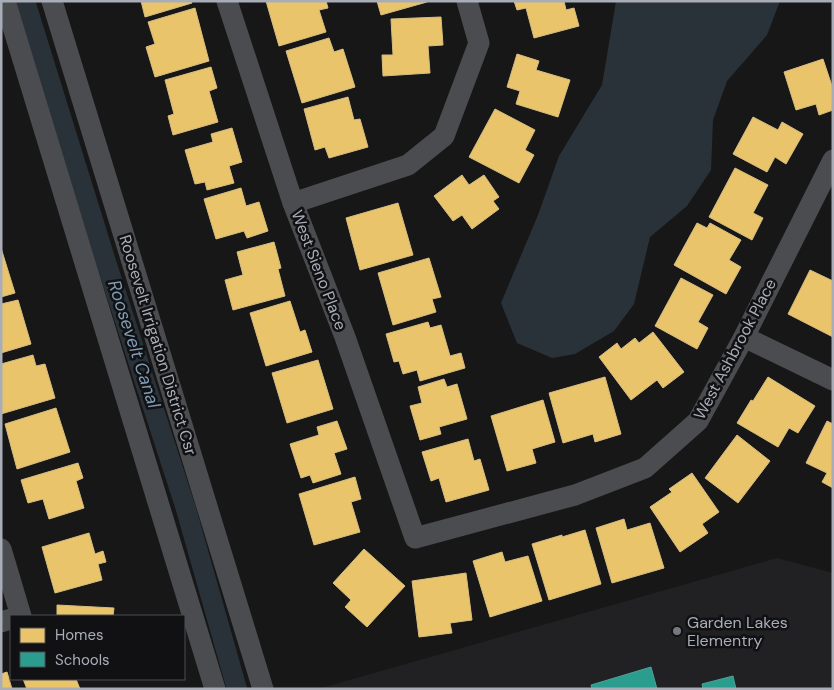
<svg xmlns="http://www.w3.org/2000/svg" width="834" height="690" viewBox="0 0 834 690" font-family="'DM Sans',sans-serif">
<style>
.built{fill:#212123}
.water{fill:#2a3239}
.homes{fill:#e9c46a;stroke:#d6bd81}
.schools{fill:#2a9d8f;stroke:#50a29b}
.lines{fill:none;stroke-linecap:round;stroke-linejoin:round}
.canal{stroke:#2a3239;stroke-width:20}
.minor{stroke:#4b4c50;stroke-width:21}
.poi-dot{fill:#757880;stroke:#111113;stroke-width:2}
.labels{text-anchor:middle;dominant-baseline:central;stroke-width:5;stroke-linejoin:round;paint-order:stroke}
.street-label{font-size:16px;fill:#a8adb8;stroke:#111113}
.poi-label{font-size:16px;fill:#a8adb8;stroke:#111113;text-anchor:start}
.water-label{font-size:18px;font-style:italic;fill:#7f9bb3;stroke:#111113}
</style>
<rect width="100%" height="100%" fill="#171717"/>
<!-- built -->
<path class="built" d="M 777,558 L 833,573 L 833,689 L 318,689 Z"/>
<!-- water -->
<path class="water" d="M 616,1 L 780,1 L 767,35 L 727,81 L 713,120 L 711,170 L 687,206 L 650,237 L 634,304 L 614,331 L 575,354 L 552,358 L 517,343 L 501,303 L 538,215 L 559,156 L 602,85 Z"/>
<!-- homes -->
<g class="homes">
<path d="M 141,1 L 191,1 L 192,3 L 145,17 Z"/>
<path d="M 266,1 L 326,1 L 328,8 L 319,10 L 326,32 L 279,46 Z"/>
<path d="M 377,1 L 427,1 L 427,2 L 381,15 Z"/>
<path d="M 514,1 L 564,1 L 566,10 L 574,8 L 579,26 L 534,38 L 526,8 L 517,10 Z"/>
<path d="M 195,8 L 209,61 L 155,77 L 146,47 L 155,44 L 148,22 Z"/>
<path d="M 441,17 L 443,45 L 428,46 L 430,73 L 383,76 L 382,55 L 393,55 L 391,19 Z"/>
<path d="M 329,38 L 334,52 L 343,49 L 355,87 L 302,103 L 286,51 Z"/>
<path d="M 517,54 L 539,61 L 536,70 L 570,80 L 558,117 L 516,104 L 520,91 L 507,87 Z"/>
<path d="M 823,59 L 833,89 L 833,110 L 819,115 L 816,104 L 796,110 L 784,72 Z"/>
<path d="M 211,67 L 217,88 L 209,91 L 218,122 L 173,135 L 168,116 L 174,114 L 165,80 Z"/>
<path d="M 348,97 L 354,120 L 360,119 L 368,147 L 329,158 L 325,147 L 315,150 L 304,109 Z"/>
<path d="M 495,109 L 535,130 L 525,150 L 534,155 L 519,183 L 469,157 Z"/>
<path d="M 753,117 L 778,130 L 782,122 L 803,134 L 786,164 L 775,157 L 767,172 L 733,154 Z"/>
<path d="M 232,128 L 242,162 L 229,166 L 234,183 L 207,190 L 205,182 L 195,184 L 185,150 L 213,142 L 211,134 Z"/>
<path d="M 735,168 L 768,185 L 753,213 L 763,218 L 752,240 L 709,217 Z"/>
<path d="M 462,175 L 469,185 L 484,175 L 499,197 L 493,201 L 499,209 L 472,229 L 462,215 L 453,221 L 434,196 Z"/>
<path d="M 241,188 L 246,206 L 259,202 L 268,231 L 247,238 L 244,231 L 216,239 L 204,199 Z"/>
<path d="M 398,203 L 413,255 L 360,270 L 346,218 Z"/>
<path d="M 697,223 L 707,228 L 710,223 L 741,240 L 729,260 L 741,267 L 726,294 L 674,265 Z"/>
<path d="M 274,242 L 281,268 L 278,269 L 285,296 L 233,310 L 225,280 L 243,275 L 237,252 Z"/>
<path d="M 1,248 L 15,293 L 1,297 Z"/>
<path d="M 429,258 L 441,297 L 432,299 L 436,312 L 393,325 L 378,273 Z"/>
<path d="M 810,270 L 833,281 L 833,337 L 788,314 Z"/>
<path d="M 681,278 L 713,295 L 698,322 L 708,328 L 697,349 L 655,326 Z"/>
<path d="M 18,300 L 31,344 L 1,353 L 1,304 Z"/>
<path d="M 290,301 L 300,332 L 305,330 L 312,352 L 266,366 L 250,313 Z"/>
<path d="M 428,322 L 430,328 L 441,325 L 450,356 L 461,353 L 465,368 L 420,381 L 417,370 L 403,374 L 399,361 L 394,362 L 386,334 Z"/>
<path d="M 653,332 L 684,372 L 663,388 L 657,380 L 631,400 L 599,357 L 617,343 L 621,349 L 635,338 L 639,343 Z"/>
<path d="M 33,355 L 36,366 L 45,364 L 55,398 L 1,414 L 1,364 Z"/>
<path d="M 318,360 L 333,409 L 287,423 L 272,373 Z"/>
<path d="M 605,377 L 621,434 L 595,442 L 593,434 L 563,443 L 549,393 Z"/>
<path d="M 768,377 L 815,406 L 798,433 L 789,428 L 778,447 L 737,423 L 751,400 L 753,401 Z"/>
<path d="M 444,379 L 447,387 L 457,384 L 467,419 L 439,427 L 441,434 L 420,440 L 410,406 L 422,403 L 418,387 Z"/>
<path d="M 543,400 L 555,442 L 532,449 L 536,463 L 507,471 L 491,416 Z"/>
<path d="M 56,408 L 70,452 L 17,469 L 5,424 Z"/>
<path d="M 337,421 L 347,449 L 334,453 L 341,474 L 313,483 L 310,475 L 301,478 L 290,444 L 319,435 L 317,427 Z"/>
<path d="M 827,421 L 833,424 L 833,488 L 822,482 L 827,473 L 806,463 Z"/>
<path d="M 737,435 L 770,461 L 738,503 L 705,478 Z"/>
<path d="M 468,439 L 474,461 L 480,459 L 489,490 L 446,502 L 439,478 L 431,481 L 422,452 Z"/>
<path d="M 78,463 L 83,478 L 76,481 L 84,508 L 49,519 L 43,499 L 28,503 L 21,480 Z"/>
<path d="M 692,473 L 719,512 L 702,524 L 708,533 L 680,552 L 650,507 L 672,492 L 669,489 Z"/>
<path d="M 355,477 L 361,499 L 351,502 L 360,532 L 314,545 L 299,494 Z"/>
<path d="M 624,519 L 627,530 L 650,523 L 664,568 L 612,583 L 596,528 Z"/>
<path d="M 585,530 L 601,584 L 549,600 L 532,544 L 562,535 L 562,537 Z"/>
<path d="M 89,533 L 95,554 L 103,551 L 106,562 L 98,564 L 102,580 L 55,593 L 42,547 Z"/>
<path d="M 364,549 L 405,586 L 367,627 L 345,607 L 351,600 L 333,583 Z"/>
<path d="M 502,552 L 505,562 L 528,556 L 542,601 L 490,617 L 473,561 Z"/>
<path d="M 466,573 L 472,620 L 450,623 L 452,633 L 419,637 L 412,581 Z"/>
<path d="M 57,605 L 114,608 L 113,616 L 57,616 Z"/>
<path d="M 7,672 L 12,689 L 1,689 L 1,674 Z"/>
<path d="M 23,679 L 76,679 L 80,689 L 27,689 Z"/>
</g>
<!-- schools -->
<g class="schools">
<path d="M 651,667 L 657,689 L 592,689 L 591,685 Z"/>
<path d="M 733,676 L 736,689 L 703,689 L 702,684 Z"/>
</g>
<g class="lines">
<!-- canal -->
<path class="canal" d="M 25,1 L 107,265 L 186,509 L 237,689"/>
<!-- minor -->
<g class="minor">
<path d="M 5,1 L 215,689"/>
<path d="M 52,1 L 263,689"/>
<path d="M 227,1 L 293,203 L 345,337 L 415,538 L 575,495 L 645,468 L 698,421 L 744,337 L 833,160"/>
<path d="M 293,203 L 408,165 L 444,136 L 479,43 L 467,1"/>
<path d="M 744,337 L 833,380"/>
<path d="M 1,549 L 21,616"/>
<path d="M 1,622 L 11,619"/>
</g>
</g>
<!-- markers -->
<circle class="poi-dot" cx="677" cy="631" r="5"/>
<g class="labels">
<!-- street labels -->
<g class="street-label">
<text transform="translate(319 270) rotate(69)">West Sieno Place</text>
<text transform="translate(158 345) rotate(73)">Roosevelt Irrigation District Csr</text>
<text transform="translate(735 349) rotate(-62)">West Ashbrook Place</text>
</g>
<!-- poi labels -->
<g class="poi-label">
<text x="687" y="622">Garden Lakes<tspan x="687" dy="18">Elementry</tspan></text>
</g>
<!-- water labels -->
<g class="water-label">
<text transform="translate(134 344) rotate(72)">Roosevelt Canal</text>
</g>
</g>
<!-- border -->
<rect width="834" height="690" fill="none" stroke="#a8adb8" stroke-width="5"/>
<!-- legend -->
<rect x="10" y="615" width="175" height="65" fill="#111113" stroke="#4d4f55"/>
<rect x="20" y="628" width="25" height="15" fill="#e9c46a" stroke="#4d4f55"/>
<text x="55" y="640" font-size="15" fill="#a8adb8">Homes</text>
<rect x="20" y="652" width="25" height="15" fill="#2a9d8f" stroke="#4d4f55"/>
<text x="55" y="665" font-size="15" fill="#a8adb8">Schools</text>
</svg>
